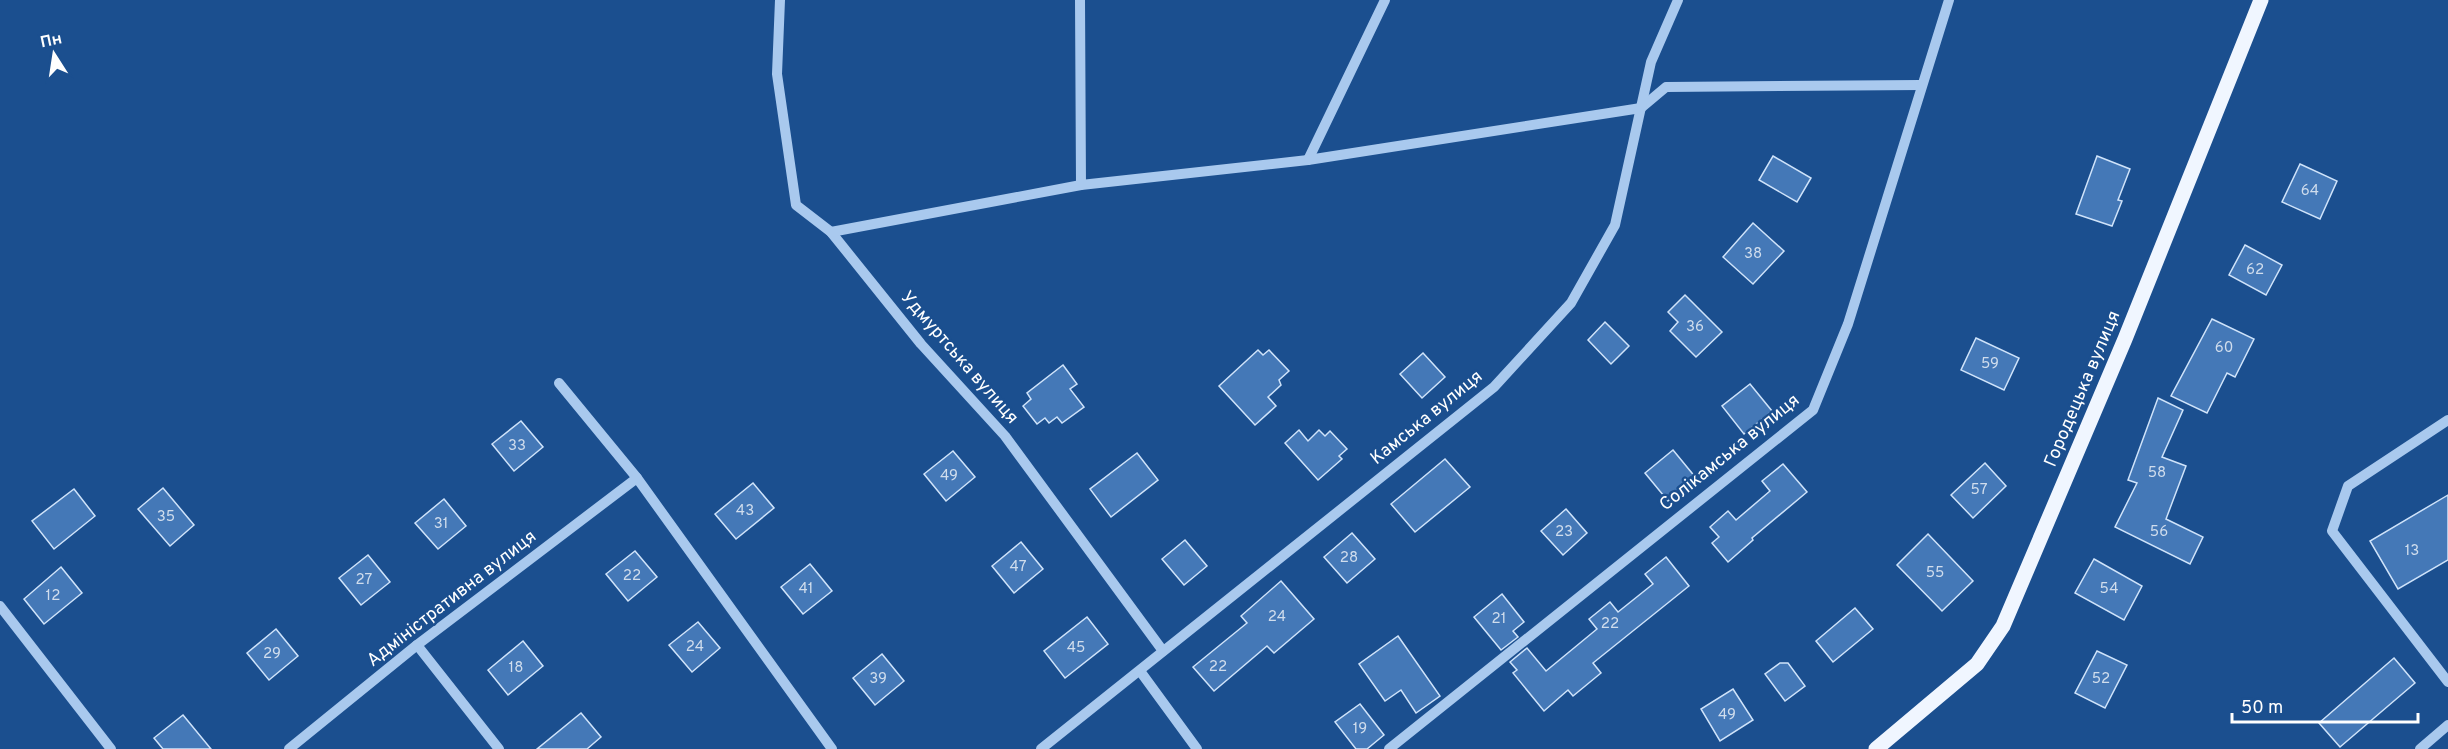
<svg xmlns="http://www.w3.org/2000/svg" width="2448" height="749" viewBox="0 0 2448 749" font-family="Overpass,sans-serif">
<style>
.building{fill:#4478b7;stroke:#cfe3fa;stroke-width:1.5}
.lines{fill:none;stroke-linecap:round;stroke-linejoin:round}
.minor{stroke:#a9c9ee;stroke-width:10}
.major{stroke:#f0f6ff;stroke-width:15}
.labels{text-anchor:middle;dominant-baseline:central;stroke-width:5;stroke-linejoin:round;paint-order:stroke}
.number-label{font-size:15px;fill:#d0dded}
.street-label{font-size:18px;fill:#fff;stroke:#1b4f8f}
</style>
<rect width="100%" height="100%" fill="#1b4f8f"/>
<!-- building -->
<g class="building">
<path d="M 1773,156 L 1811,178 L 1797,202 L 1759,180 Z"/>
<path d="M 2097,156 L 2130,169 L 2118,200 L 2122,201 L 2112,226 L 2076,214 Z"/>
<path d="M 2300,164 L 2337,181 L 2320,219 L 2282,202 Z"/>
<path d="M 1753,223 L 1784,251 L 1753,284 L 1723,257 Z"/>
<path d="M 2245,245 L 2282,265 L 2266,295 L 2229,275 Z"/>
<path d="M 1685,295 L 1722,332 L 1696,357 L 1670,331 L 1678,322 L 1668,312 Z"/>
<path d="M 2212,319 L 2254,339 L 2235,377 L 2227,373 L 2207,413 L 2171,396 Z"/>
<path d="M 1605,322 L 1629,346 L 1611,364 L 1588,340 Z"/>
<path d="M 1976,338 L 2019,358 L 2004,390 L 1961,370 Z"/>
<path d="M 1258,350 L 1263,355 L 1269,350 L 1289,371 L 1279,380 L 1281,385 L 1268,397 L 1276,406 L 1255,425 L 1219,386 Z"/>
<path d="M 1423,353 L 1445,377 L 1422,398 L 1400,374 Z"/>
<path d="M 1063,365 L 1077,384 L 1070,389 L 1084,407 L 1062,423 L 1057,417 L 1049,423 L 1045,418 L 1037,424 L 1023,406 L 1031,399 L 1027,393 Z"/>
<path d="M 1750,384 L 1772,411 L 1744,434 L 1722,406 Z"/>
<path d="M 2158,398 L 2183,410 L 2162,457 L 2186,466 L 2166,519 L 2203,537 L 2190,564 L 2115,527 L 2137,483 L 2128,480 Z"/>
<path d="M 521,421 L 543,447 L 514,471 L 492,444 Z"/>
<path d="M 1299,430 L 1308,441 L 1319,430 L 1325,436 L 1330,431 L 1347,449 L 1339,456 L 1342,459 L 1318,480 L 1285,443 Z"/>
<path d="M 1673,450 L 1696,478 L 1668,501 L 1645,473 Z"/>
<path d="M 953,451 L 975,477 L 946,501 L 924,474 Z"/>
<path d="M 1137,453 L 1158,480 L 1111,517 L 1090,489 Z"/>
<path d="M 1445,459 L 1470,487 L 1415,532 L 1391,504 Z"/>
<path d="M 1985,463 L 2006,486 L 1973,518 L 1951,495 Z"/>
<path d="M 1783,464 L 1807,492 L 1752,538 L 1753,540 L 1728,562 L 1712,543 L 1719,537 L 1710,527 L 1728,511 L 1736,520 L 1770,491 L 1762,481 Z"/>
<path d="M 753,483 L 774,508 L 736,539 L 715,514 Z"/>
<path d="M 163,488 L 194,525 L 170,546 L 138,509 Z"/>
<path d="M 74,489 L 95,516 L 54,549 L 32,521 Z"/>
<path d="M 2448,495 L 2448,560 L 2398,589 L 2370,541 Z"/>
<path d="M 444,499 L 466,526 L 438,549 L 415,523 Z"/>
<path d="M 1566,509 L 1587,533 L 1563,555 L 1541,531 Z"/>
<path d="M 1352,533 L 1375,559 L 1347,583 L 1324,557 Z"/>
<path d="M 1928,534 L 1973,581 L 1942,611 L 1897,565 Z"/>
<path d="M 1185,540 L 1207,566 L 1184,585 L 1162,559 Z"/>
<path d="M 1021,542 L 1043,569 L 1014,593 L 992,566 Z"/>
<path d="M 635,551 L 657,577 L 628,601 L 606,574 Z"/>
<path d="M 368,555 L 390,582 L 361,605 L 339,578 Z"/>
<path d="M 1666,557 L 1689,586 L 1593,663 L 1601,673 L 1573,696 L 1568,690 L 1544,711 L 1513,673 L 1517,670 L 1510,662 L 1527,648 L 1546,671 L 1597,629 L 1589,619 L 1610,602 L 1618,612 L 1653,584 L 1645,574 Z"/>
<path d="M 2094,559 L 2142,586 L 2124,620 L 2075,593 Z"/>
<path d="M 810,564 L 832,591 L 803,614 L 781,587 Z"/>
<path d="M 61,567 L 82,593 L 44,624 L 24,599 Z"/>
<path d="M 1281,581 L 1314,619 L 1274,653 L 1267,646 L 1214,691 L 1193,667 L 1247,623 L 1241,616 Z"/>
<path d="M 1502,594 L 1524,622 L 1513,631 L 1518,637 L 1501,650 L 1474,617 Z"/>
<path d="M 1855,608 L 1873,629 L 1833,662 L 1816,641 Z"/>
<path d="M 1087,617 L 1108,644 L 1065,678 L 1044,651 Z"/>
<path d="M 698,622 L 720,648 L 692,672 L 669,645 Z"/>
<path d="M 276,629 L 298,656 L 269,680 L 247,653 Z"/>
<path d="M 1398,636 L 1440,696 L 1416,713 L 1401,690 L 1385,701 L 1359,664 Z"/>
<path d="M 523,641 L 543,666 L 508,695 L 488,670 Z"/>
<path d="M 2097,651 L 2127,665 L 2105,708 L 2075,693 Z"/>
<path d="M 882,654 L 904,681 L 875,705 L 853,678 Z"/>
<path d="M 2394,658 L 2415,683 L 2340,747 L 2319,723 Z"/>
<path d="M 1780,663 L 1788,663 L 1805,686 L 1785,701 L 1765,674 Z"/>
<path d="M 1733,689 L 1753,720 L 1720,741 L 1701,709 Z"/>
<path d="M 1360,704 L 1384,735 L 1367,749 L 1356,749 L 1335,722 Z"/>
<path d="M 581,713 L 601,737 L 587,749 L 537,749 Z"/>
<path d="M 183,715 L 211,749 L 163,749 L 154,738 Z"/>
</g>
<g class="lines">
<!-- minor -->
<g class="minor">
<path d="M 780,0 L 777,74 L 796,205 L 831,232 L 921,344 L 1005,436 L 1163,651"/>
<path d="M 1080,0 L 1081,185"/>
<path d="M 1308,160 L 1385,0"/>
<path d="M 831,232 L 1081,185 L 1308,160 L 1641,108 L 1666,87 L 1921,85"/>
<path d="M 559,383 L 637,478 L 832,749"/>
<path d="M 2448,420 L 2348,486 L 2332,531 L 2448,682"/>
<path d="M 0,606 L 111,749"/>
<path d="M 417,645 L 499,749"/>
<path d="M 1140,671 L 1197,749"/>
<path d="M 289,749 L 417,645 L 637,478"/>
<path d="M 1041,749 L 1494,387 L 1571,303 L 1615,225 L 1651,62 L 1678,0"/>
<path d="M 1389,749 L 1813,410 L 1848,324 L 1949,0"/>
<path d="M 2420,749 L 2448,725"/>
</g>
<!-- major -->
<path class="major" d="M 1876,749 L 1977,664 L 2003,626 L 2125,339 L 2261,0"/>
</g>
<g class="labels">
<!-- number labels -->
<g class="number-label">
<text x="2310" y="191">64</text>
<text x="1753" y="254">38</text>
<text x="2255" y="270">62</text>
<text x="1695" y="327">36</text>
<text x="2224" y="348">60</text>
<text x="1990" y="364">59</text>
<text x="517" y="446">33</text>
<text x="2157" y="473">58</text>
<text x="949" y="476">49</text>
<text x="1979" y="490">57</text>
<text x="745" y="511">43</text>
<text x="166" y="517">35</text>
<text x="441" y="524">31</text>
<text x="1564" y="532">23</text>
<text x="2159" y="532">56</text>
<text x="2412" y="551">13</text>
<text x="1349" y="558">28</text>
<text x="1018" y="567">47</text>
<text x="1935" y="573">55</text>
<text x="632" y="576">22</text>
<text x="364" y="580">27</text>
<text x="806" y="589">41</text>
<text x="2109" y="589">54</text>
<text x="53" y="596">12</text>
<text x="1277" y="617">24</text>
<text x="1499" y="619">21</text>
<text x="1610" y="624">22</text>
<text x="695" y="647">24</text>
<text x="1076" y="648">45</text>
<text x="272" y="654">29</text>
<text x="1218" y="667">22</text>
<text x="516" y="668">18</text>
<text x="878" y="679">39</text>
<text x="2101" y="679">52</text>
<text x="1727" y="715">49</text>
<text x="1360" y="729">19</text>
</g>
<!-- street labels -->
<g class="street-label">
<text transform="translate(959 358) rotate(49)">Удмуртська вулиця</text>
<text transform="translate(2083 389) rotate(-67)">Городецька вулиця</text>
<text transform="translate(1427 418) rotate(-39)">Камська вулиця</text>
<text transform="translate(1730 453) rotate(-39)">Солікамська вулиця</text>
<text transform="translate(452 599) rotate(-38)">Адміністративна вулиця</text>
</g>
</g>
<!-- north arrow -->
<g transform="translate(54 54) rotate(348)" stroke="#1b4f8f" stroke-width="4.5" paint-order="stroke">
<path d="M0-4.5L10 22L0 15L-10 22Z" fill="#ffffff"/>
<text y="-9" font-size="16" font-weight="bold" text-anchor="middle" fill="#ffffff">Пн</text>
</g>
<!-- scale -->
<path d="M2232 713v9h186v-9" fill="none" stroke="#ffffff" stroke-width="3"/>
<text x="2241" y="713" font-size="18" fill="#ffffff" stroke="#1b4f8f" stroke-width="4.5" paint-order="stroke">50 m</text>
</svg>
